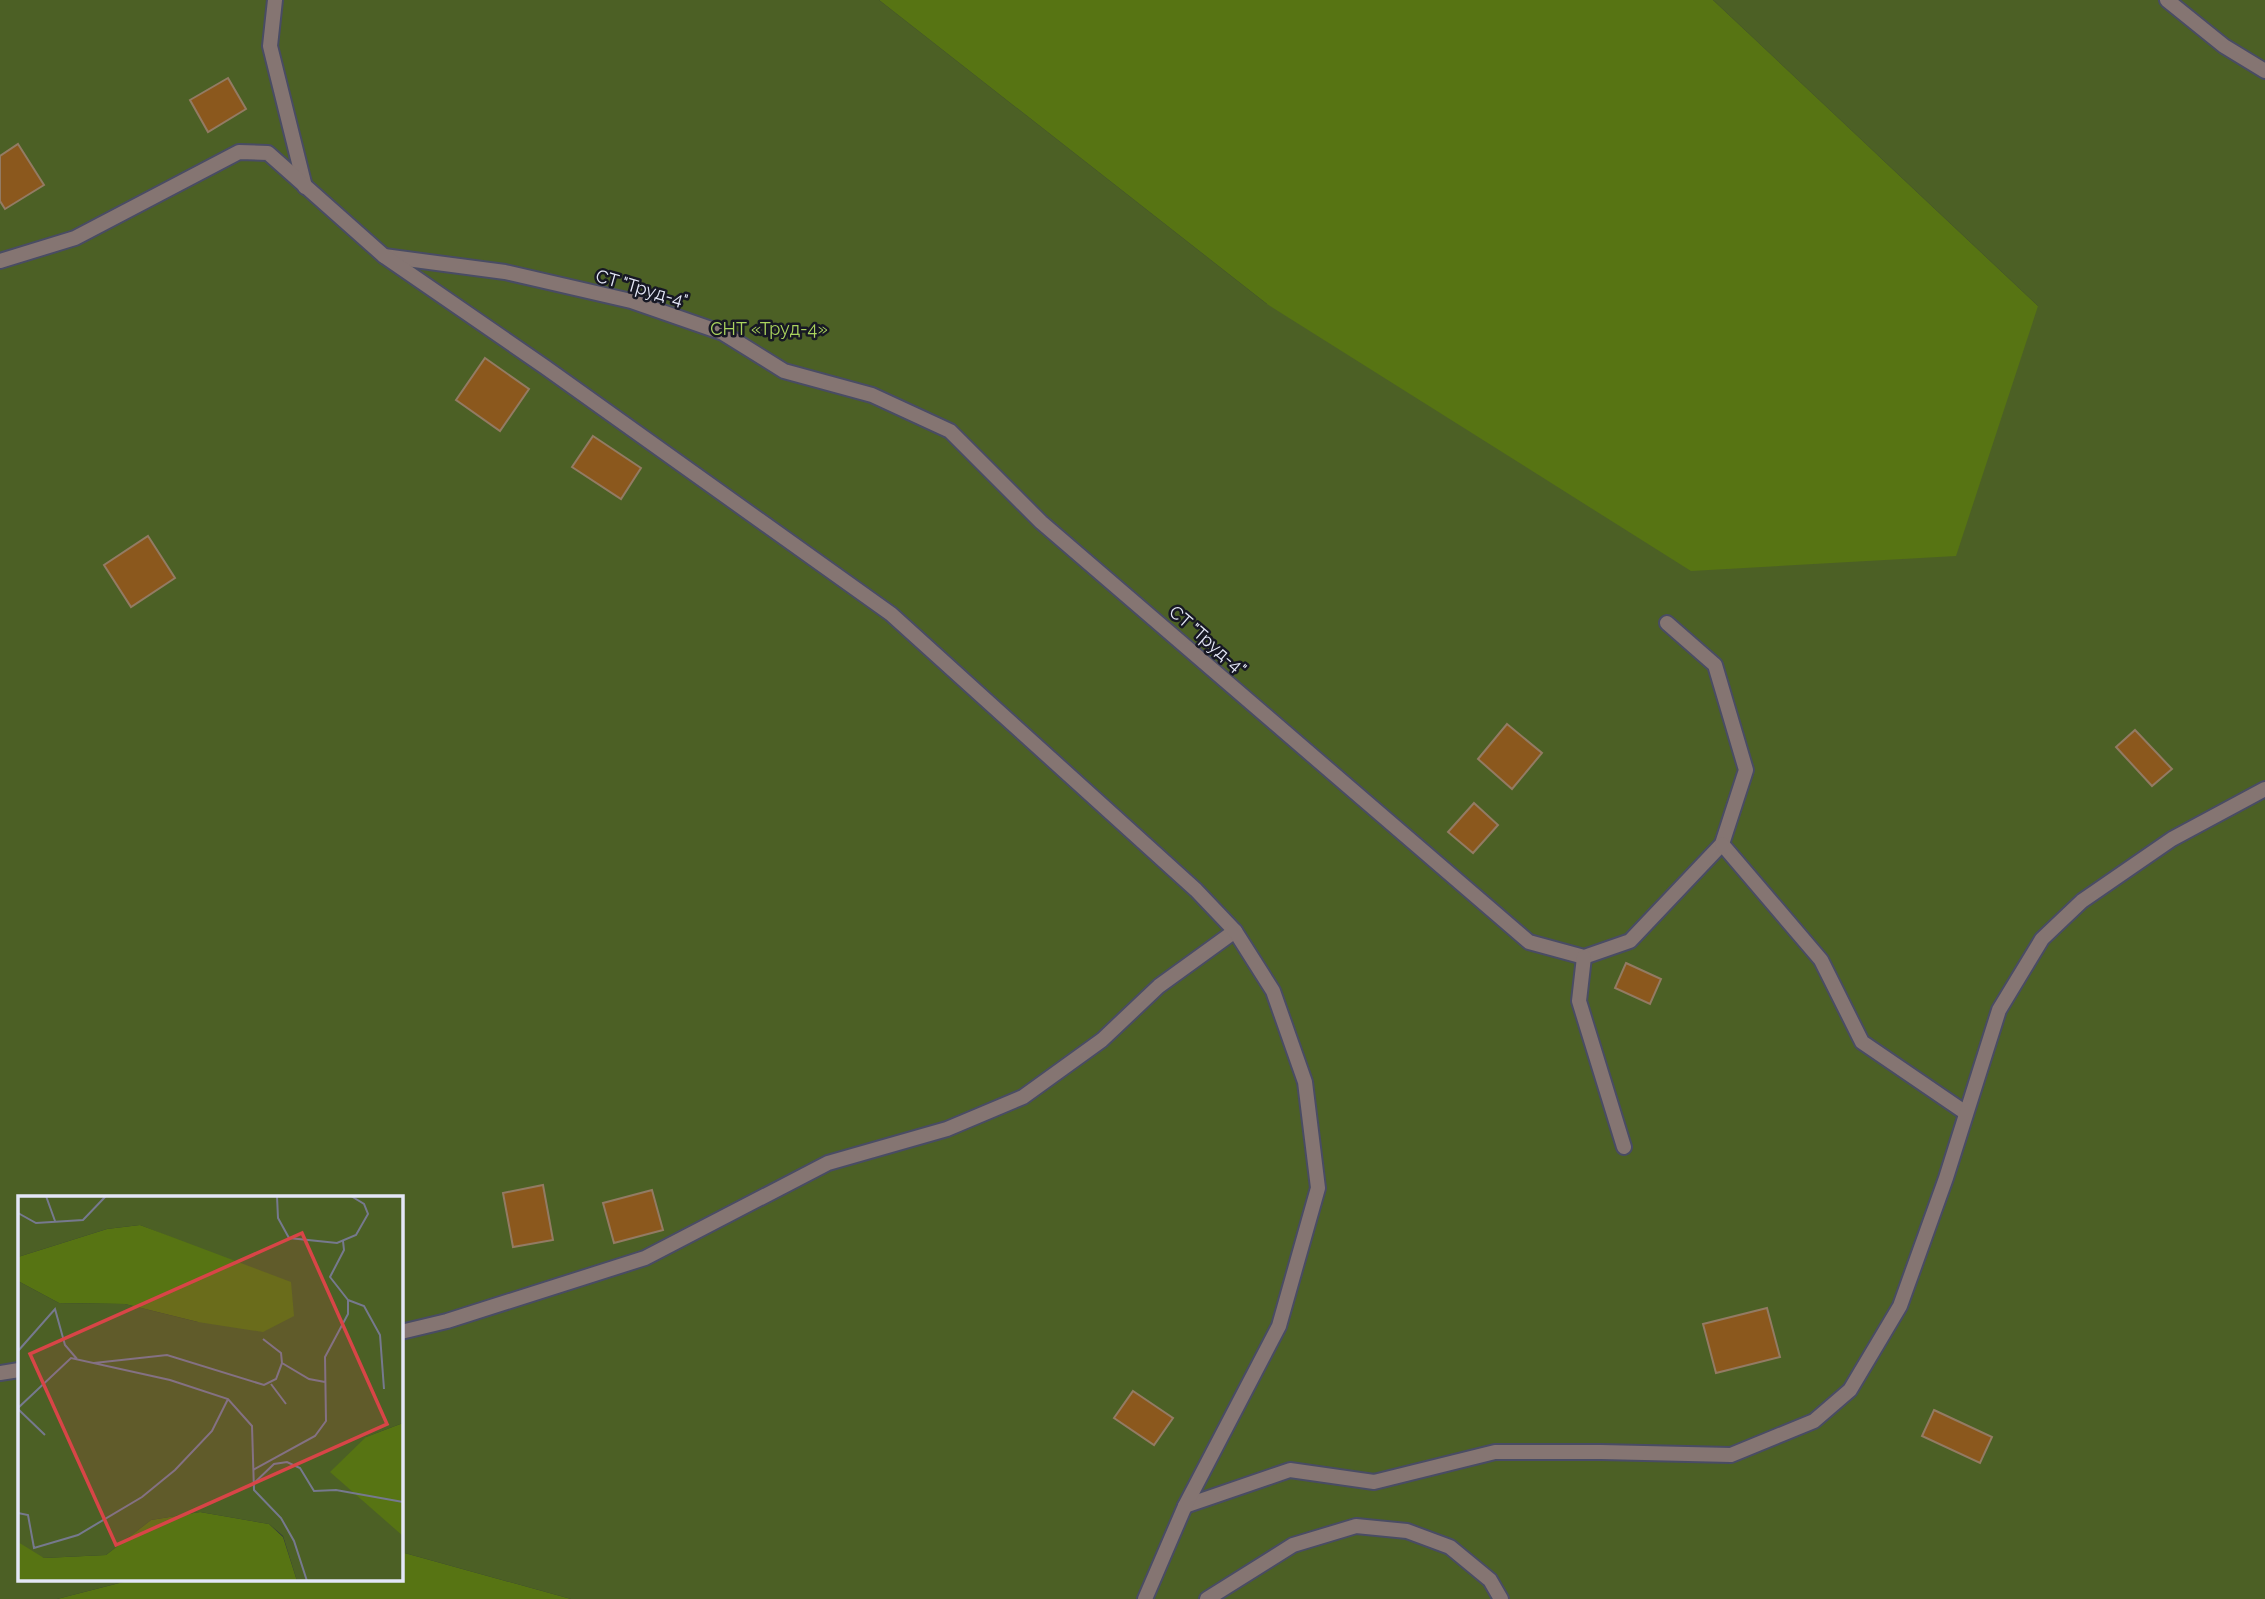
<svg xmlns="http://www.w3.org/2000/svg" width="2265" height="1599" viewBox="0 0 2265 1599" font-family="Raleway,sans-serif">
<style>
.green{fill:#4c6025}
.forest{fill:#577413}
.building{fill:#8b581d;stroke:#937b63;stroke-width:2}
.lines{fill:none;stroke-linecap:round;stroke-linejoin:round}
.lane-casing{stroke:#494c64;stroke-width:18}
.street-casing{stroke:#494c64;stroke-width:18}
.lane{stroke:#857572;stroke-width:14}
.street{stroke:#857572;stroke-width:14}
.labels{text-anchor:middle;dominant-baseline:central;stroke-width:5;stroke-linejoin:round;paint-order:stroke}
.street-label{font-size:18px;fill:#e4e7f7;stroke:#171824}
.park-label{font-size:18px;fill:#abd45e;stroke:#171824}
.inset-road{fill:none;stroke:#76798e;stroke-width:2}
.view{fill:#d84547;fill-opacity:0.15;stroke:#d84547;stroke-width:3.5}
.inset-edge{fill:none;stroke:#e4e7f7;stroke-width:3.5}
</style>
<rect width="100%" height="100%" fill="#2c2f48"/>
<!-- green -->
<path class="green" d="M 0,0 L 879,0 L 1267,304 L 2038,306 L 1713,0 L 2265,0 L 2265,1599 L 571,1599 L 401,1552 L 401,1198 L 19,1198 L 19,1580 L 131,1580 L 57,1599 L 0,1599 Z"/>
<!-- forest -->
<g class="forest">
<path d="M 879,0 L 1713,0 L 2038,306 L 1956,556 L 1691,571 L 1267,304 Z"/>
<path d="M 401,1552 L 571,1599 L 57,1599 L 131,1580 L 401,1580 Z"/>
</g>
<!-- building -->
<g class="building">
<path d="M 228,78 L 246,109 L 208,132 L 190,100 Z"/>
<path d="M 18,144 L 44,185 L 5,209 L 0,201 L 0,156 Z"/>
<path d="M 485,358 L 529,389 L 500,431 L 456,400 Z"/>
<path d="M 593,436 L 641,468 L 621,499 L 572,467 Z"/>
<path d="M 148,536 L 175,578 L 131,607 L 104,565 Z"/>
<path d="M 1507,724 L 1542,753 L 1512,789 L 1478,759 Z"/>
<path d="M 2135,730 L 2172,769 L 2152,786 L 2116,747 Z"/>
<path d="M 1474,803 L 1498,825 L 1473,853 L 1448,832 Z"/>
<path d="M 1626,963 L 1661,979 L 1650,1004 L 1615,988 Z"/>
<path d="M 543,1185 L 553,1240 L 513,1247 L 503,1193 Z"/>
<path d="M 652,1190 L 663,1230 L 614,1243 L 603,1203 Z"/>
<path d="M 1767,1308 L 1780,1357 L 1716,1373 L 1703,1324 Z"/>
<path d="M 1133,1391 L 1173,1418 L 1154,1445 L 1114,1418 Z"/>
<path d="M 1934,1410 L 1992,1437 L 1980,1463 L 1922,1436 Z"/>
</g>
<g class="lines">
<!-- lane casing -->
<g class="lane-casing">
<g id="lane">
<path d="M 275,0 L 270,46 L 305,187"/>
<path d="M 2167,0 L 2224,46 L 2265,71"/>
<path d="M 384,256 L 505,272 L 631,301 L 723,333 L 784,371 L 872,395 L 950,431 L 1041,522 L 1529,942 L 1584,957 L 1630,941 L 1722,844 L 1746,770 L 1715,665 L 1667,623"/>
<path d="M 1722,844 L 1821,960 L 1862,1042 L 1966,1113"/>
<path d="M 1584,957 L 1579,1001 L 1624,1147"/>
<path d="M 401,1332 L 447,1321 L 645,1258 L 828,1163 L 947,1129 L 1023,1097 L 1102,1040 L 1159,986 L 1235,931"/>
<path d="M 0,1373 L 19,1370"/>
<path d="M 1185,1506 L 1290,1470 L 1374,1482 L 1495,1452 L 1601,1452 L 1731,1455 L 1814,1421 L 1850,1390 L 1900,1306 L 1946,1178 L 1999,1010 L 2042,939 L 2082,901 L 2172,839 L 2265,789"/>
</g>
</g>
<!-- street casing -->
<g class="street-casing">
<g id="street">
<path d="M 0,261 L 75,238 L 239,152 L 268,153 L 384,256 L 545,367 L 891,614 L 1196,890 L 1235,931 L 1273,991 L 1305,1082 L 1318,1188 L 1279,1326 L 1185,1506 L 1145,1599"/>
<path d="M 1207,1599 L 1293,1545 L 1356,1526 L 1407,1531 L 1450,1547 L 1490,1580 L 1501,1599"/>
</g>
</g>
<!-- lane -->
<use href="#lane" class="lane"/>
<!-- street -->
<use href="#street" class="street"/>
</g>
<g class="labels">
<!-- street labels -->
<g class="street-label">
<text transform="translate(642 288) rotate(16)">СТ "Труд-4"</text>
<text transform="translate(1208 640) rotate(41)">СТ "Труд-4"</text>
</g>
<!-- park labels -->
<g class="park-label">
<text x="769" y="328">СНТ «Труд-4»</text>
</g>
</g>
<!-- overview -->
<g transform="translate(18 1196)">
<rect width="385" height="385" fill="#2c2f48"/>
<path d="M 0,0 L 385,0 L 385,227 L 348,241 L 385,340 L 385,385 L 279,385 L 265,340 L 251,328 L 182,316 L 133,324 L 88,359 L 26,362 L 9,356 L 0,346 L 0,85 L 41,107 L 107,108 L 180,126 L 187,55 L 122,29 L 89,33 L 0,61 Z" fill="#4c6025"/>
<path d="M 122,29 L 273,86 L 276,120 L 245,136 L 180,126 L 107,108 L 41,107 L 0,85 L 0,61 L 89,33 ZM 385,227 L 385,340 L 312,276 L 348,241 ZM 182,316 L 251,328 L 265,341 L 279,385 L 0,385 L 0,346 L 26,362 L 88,359 L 133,324 Z" fill="#577413"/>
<path class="inset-road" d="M 28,0 L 37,25M 259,0 L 260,22 L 271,42 L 319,47 L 338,39 L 350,18 L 346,8 L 333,0M 0,17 L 18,27 L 65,24 L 88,0M 330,104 L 346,110 L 362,139 L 366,193M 0,155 L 37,113 L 47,149 L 59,163M 76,167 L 149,159 L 246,189 L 258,183 L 264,167 L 263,157 L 245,143M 264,167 L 291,183 L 307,186M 253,188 L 268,208M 0,212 L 53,162 L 152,184 L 210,203 L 234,230 L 236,294 L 263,322 L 276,345 L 289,385M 0,213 L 27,239M 235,274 L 297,240 L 308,225 L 307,161 L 330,118 L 330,104 L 312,81 L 326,54 L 325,45M 235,288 L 256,268 L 269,266 L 282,272 L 296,295 L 318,294 L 385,306M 0,317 L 10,319 L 16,352 L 60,339 L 124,301 L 157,274 L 194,235 L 210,203"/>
<path class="view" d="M 284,37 L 369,228 L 98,349 L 12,158 Z"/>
<rect width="385" height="385" class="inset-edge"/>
</g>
</svg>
